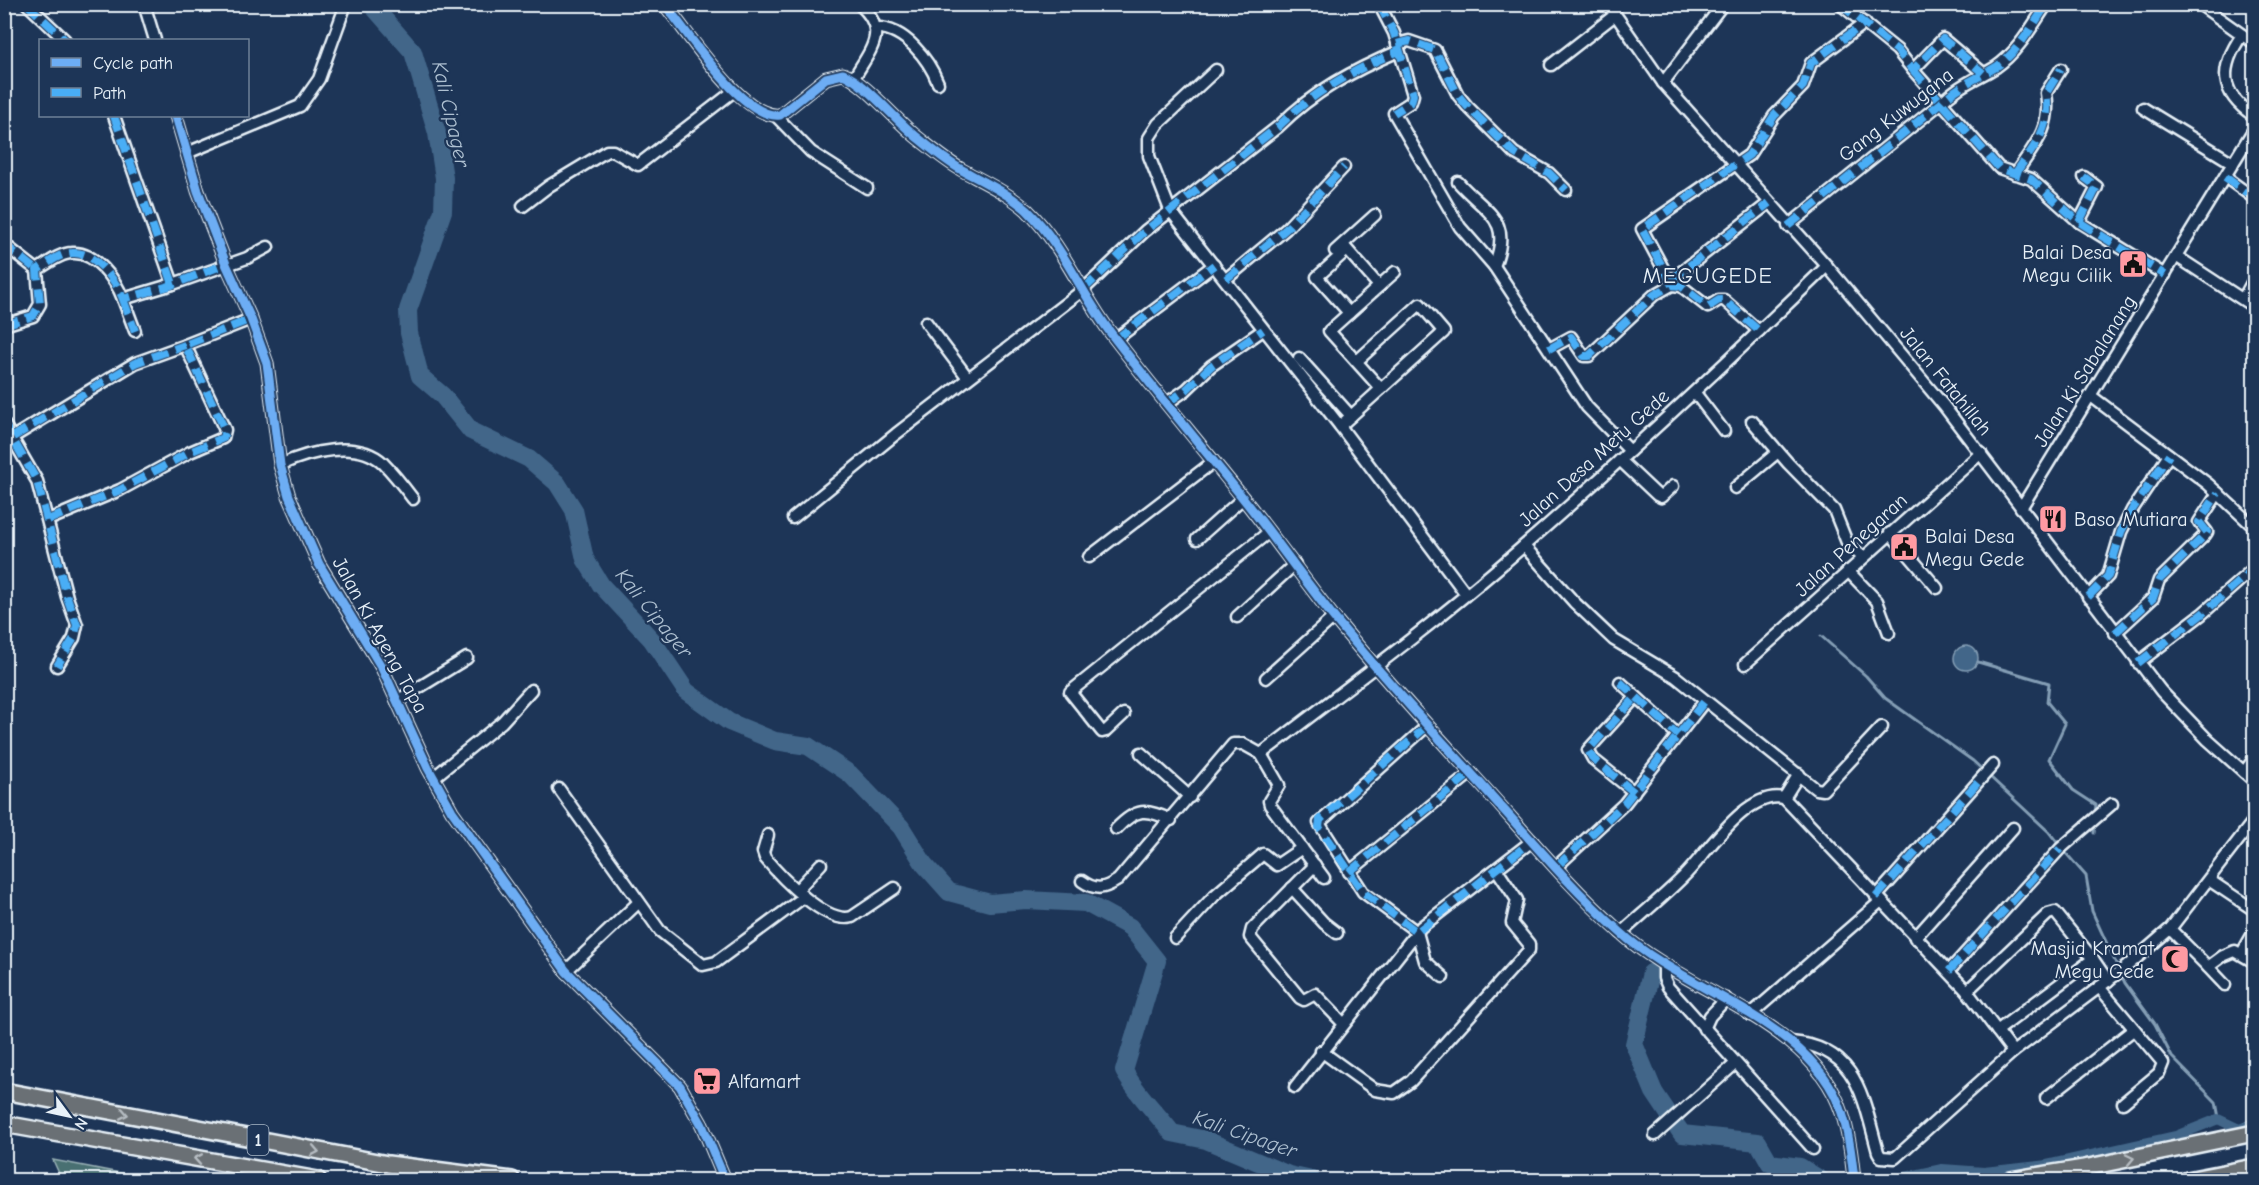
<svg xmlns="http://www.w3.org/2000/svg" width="2259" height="1185" viewBox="0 0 2259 1185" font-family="'Comic Neue',sans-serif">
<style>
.green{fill:#486f72;stroke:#98b0b5;stroke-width:1.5}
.water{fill:#426689;stroke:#849eb5;stroke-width:1.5}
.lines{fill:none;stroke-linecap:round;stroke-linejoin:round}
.stream{stroke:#849eb5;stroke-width:3}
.canal{stroke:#426689;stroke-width:10}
.river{stroke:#426689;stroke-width:18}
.minor-casing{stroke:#e8f1f8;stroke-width:15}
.highway-casing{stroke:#e8f1f8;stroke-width:20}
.minor{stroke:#1d3557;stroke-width:10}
.highway{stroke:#6b7074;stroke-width:15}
.quiet{stroke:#49aef6;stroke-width:8;stroke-dasharray:15 8;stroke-linecap:butt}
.cycleway-casing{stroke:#1d3557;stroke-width:13}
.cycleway{stroke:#6dadf4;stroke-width:9}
.oneway{stroke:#b6bdc3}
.labels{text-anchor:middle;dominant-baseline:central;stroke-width:4.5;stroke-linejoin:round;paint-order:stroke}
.shield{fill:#1d3557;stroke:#abb9c8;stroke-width:1.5}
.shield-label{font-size:18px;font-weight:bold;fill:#e8f1f8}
.street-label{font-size:20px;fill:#e8f1f8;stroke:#1d3557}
.poi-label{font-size:20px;fill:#e8f1f8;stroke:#1d3557;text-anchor:start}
.water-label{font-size:21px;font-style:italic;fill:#aec0d1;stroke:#1d3557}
.quarter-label{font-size:22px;letter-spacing:1.5px;fill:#e8f1f8;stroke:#1d3557}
</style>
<rect width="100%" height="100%" fill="#1d3557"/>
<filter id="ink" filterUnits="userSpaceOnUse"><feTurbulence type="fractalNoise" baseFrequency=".0167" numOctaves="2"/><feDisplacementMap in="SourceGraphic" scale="12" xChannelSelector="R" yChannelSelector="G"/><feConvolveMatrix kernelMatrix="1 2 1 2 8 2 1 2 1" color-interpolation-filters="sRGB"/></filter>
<g filter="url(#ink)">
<!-- green -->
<path class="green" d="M 53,1160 L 156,1180 L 62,1180 Z"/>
<!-- water -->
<circle class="water" cx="1966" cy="658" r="12"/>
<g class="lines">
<!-- stream -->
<g class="stream">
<path d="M 1821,636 L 1866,676 L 1885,698 L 1973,761 L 2049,832 L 2060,846"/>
<path d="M 1978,662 L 2049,683 L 2047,702 L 2065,724 L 2049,759 L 2073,790 L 2096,805 L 2095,813"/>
<path d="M 2094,833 L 2095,823"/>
<path d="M 2064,851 L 2086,876 L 2092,911 L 2125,983 L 2155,1024 L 2172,1057 L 2216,1102 L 2219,1118 L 2240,1126 L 2254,1118"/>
</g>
<!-- canal -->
<path class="canal" d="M 1892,1180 L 1942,1169 L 1984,1172 L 2047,1165 L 2176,1136 L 2218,1119 L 2239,1129 L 2254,1124"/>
<!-- river -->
<g class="river">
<path d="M 371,4 L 413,52 L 437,133 L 444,178 L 443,211 L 408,310 L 409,333 L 420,376 L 442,395 L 471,431 L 529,459 L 557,483 L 574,510 L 585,559 L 601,585 L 652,640 L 686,691 L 729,722 L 775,741 L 808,746 L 850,774 L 901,827 L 924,864 L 949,892 L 990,903 L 1026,900 L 1086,903 L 1130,927 L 1157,961 L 1124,1071 C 1137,1095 1156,1112 1172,1133 L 1206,1140 L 1289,1175 L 1312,1180"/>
<path d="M 1651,973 L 1634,1044 L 1654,1092 L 1682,1134 L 1758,1142 L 1770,1163 L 1800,1167 L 1821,1180"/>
</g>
<!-- minor casing -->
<g class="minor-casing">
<g id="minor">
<path d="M 27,4 L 65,40"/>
<path d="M 144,4 L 155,40"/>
<path d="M 664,4 C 687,30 742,120 780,115 L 826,78 L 843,74 C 866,83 896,121 918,138 C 932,149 946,161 962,170 C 984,182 1008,193 1027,210 C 1064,246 1082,296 1113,336 C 1155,391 1200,444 1243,498 C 1275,538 1304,580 1336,620 C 1378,671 1423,721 1468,770 C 1518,824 1565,883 1620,932 C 1685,992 1813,1021 1842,1113 C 1849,1134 1852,1158 1854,1180"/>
<path d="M 1379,4 L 1394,33 L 1413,95 L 1411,102 L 1394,113 L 1460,227 L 1494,266 L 1587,407 L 1630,451"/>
<path d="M 1608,4 L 1663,83 L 1827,266 L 1944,406 L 2161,691 L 2208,740 L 2254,781"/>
<path d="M 1840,4 L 1897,50 L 1913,70 L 1943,39 L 1983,73"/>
<path d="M 2199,4 L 2254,43"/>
<path d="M 877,28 C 905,28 929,60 938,83"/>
<path d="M 2242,35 C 2219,68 2219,93 2254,116"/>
<path d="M 1397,44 L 1409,41 L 1435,50 L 1458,95 L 1467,106 L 1514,153 L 1549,173 L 1566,190"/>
<path d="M 1551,65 L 1615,15"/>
<path d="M 1216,70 L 1158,124 L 1149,138 L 1149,156 L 1170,210 L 1340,426 L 1466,594"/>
<path d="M 1913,70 L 1999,168 L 2031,179 L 2079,222 L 2165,275"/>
<path d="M 854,78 C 870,50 890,31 859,4"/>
<path d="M 1663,83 L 1723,4"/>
<path d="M 2143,108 L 2233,163"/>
<path d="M 114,116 L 173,284"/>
<path d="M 176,116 L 198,191 L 226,264 L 251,319 L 267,363 L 280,465 L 289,496 L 319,564 L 382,668 L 428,768 L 452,811 L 566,971 L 680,1086 L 702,1125 L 725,1180"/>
<path d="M 776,116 L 811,152 L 867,188"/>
<path d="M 187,153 L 300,106 L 319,79 L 346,4"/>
<path d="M 2015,174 C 2034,146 2052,129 2046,93 L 2061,69"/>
<path d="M 2225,177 L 2254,198"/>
<path d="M 1458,182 C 1487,214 1513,219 1494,266"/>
<path d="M 523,206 L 549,186 L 607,151 L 613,151 L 638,165 L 734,91"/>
<path d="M 2079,222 L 2097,187 L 2084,177"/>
<path d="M 1788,226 L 1941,103 C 1957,86 1976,79 1996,67 C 2018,52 2032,26 2047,4"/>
<path d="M 4,244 L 37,270"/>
<path d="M 1343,245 L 1379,286"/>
<path d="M 1347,250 L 1317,277 L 1349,313"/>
<path d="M 1335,251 L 1375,215"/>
<path d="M 2176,256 L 2254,307"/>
<path d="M 1226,279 L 1286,229 L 1344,167"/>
<path d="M 1671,280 L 1769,203"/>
<path d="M 1672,285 L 1642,229 L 1749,155 L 1774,116 L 1803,86 L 1811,63 L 1865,23"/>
<path d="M 123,299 L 135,331"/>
<path d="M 2243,299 L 2254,279"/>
<path d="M 926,322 L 968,378"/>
<path d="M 4,325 L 33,316 L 40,304 L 37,270 C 47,264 60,253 72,253 C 95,251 116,280 123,299 L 173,284 L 247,258 L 268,247"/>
<path d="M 1116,339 L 1214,265"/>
<path d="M 1549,349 L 1571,337 L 1584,356 L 1589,356 L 1654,295 L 1672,285 L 1681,286 L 1708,307 L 1719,300 L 1724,300 L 1759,331"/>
<path d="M 1299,358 L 1351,416"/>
<path d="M 1381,389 L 1329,331 L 1395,272"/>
<path d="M 1695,393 L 1724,431"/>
<path d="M 2091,396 L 2208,484 L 2254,527"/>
<path d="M 1167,403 L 1186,390 L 1211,366 L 1263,330"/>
<path d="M 1752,421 L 1788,463 L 1834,510 L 1848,545 L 1863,557"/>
<path d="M 4,424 L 37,481 L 67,597 L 77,625 L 74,638 L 57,666"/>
<path d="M 1340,426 L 1444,332 L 1420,304 L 1357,361"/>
<path d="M 13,437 L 135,363 L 185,345"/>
<path d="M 1620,460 L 1657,495 L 1661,497 L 1673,486"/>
<path d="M 280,465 C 308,452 357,439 383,463 C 394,474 404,487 413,499"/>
<path d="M 1735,488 L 1778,452"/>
<path d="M 2021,508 L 2254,129"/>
<path d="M 793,518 L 896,434 L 1083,290 L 1145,231 L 1279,126 C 1314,91 1354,70 1399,51"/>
<path d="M 48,520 L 120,490 L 190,452 L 223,438 L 225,430 L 185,345 L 251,319"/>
<path d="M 1890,533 L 1937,588"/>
<path d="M 1197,539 L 1243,498"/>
<path d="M 1524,546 L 1574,602 L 1614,640 L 1676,677 L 1816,789 L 1823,790 L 1882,727"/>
<path d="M 1089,557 L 1213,462"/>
<path d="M 1848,571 L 1877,601 L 1889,633"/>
<path d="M 2088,597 L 2108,576 L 2121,532 L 2132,510 L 2169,455"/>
<path d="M 1237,617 L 1295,564"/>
<path d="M 2115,633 L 2153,598 L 2159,580 L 2205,535 L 2207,532 L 2199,522 L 2218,493"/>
<path d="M 2138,663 L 2202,614 L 2254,568"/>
<path d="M 1745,664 L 1981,453"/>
<path d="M 1266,678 L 1334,617"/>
<path d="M 1620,682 L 1678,735"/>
<path d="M 397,701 L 467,658"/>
<path d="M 1124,714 L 1106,731 L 1102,732 L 1070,692 L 1269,532"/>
<path d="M 1427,726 L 1319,823 L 1363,892 L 1417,932 L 1425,961 L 1443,977"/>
<path d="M 1141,753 L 1190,797"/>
<path d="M 2244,772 L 2254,759"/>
<path d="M 1799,774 L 1784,798 L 1967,991 L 2013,1052"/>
<path d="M 433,778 L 502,722 L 531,690"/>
<path d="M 559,789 L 660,931 L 703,965 L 716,962 L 804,897"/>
<path d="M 1634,792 L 1593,759 L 1588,750 L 1636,697"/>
<path d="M 1116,829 C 1136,808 1146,808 1171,820"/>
<path d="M 768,835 L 763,852 L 765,858 C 780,876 826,925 852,917 L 895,888"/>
<path d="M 1315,865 L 1252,929 L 1250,937 L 1300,998 L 1304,1000 L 1315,994 L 1343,1023"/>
<path d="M 1556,867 L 1624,804 L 1704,702"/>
<path d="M 1349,872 L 1471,773"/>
<path d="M 1324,878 L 1270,805 L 1269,801 L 1279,785 L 1261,754 C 1340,693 1421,634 1497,569 C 1610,472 1719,370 1827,266"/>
<path d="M 2209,880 L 2254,910"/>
<path d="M 1082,881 C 1096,891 1104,889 1118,880 L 1233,744 L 1243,744 L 1261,754"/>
<path d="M 1292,888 L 1324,923 L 1337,933"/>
<path d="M 797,890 L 821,864"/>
<path d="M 1876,897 L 1993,765"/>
<path d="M 2170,929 L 2208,967 L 2223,956 L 2235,951 L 2254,962"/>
<path d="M 1621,933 C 1641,915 1663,897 1683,877 C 1706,855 1746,789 1784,798"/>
<path d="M 1175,938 L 1214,896 L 1263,854 L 1277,865 L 1302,848"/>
<path d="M 1915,938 L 2013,828"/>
<path d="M 2242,953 L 2254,932"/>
<path d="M 1664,965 L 1664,978 L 1668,987 L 1813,1149"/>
<path d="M 2208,967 L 2225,985"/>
<path d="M 566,971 L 639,902"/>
<path d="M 1949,971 L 2060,849 L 2112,804"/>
<path d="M 2099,987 L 2163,1063 L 2159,1073 L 2123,1103"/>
<path d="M 1967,991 L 2048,914 L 2055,912 L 2093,959"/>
<path d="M 1750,1015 L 1881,901"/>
<path d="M 1704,1029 L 1710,1016 L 1726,999"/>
<path d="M 1997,1031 L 2093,959 L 2108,981"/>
<path d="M 1791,1042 C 1858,1047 1863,1099 1878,1152 L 1881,1157 L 1895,1158 L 2013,1052 L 2126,967 L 2170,929 L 2254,820"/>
<path d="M 1321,1051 L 1375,1090 L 1394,1093 L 1411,1081 L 1529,950 L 1529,944 L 1512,923 L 1517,900 L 1497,870"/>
<path d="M 1295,1087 L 1421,927 L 1532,841"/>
<path d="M 2046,1098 L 2133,1030"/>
<path d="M 1655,1135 L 1735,1064"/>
</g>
</g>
<!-- highway casing -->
<g class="highway-casing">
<g id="highway">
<path d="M 4,1091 L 388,1164 L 512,1180"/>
<path d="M 4,1124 L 318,1180"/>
<path d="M 2010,1180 L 2084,1168 L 2254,1133"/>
<path d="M 2187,1180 L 2254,1167"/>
</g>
</g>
<!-- minor -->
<use href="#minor" class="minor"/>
<!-- highway -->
<use href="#highway" class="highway"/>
<!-- quiet -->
<g class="quiet">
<path d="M 27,4 L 65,40"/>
<path d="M 1379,4 L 1394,33 L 1413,95 L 1411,102 L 1394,113"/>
<path d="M 1840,4 L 1897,50 L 1913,70 L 1943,39 L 1983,73"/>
<path d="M 1397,44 L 1409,41 L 1435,50 L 1458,95 L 1467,106 L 1514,153 L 1549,173 L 1566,190"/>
<path d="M 1913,70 L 1999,168 L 2031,179 L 2079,222 L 2165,275"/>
<path d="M 114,116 L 173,284"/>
<path d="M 2015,174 C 2034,146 2052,129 2046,93 L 2061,69"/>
<path d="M 2225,177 L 2254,198"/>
<path d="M 2079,222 L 2097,187 L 2084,177"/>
<path d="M 1788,226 L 1941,103 C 1957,86 1976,79 1996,67 C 2018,52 2032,26 2047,4"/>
<path d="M 4,244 L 37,270"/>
<path d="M 1226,279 L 1286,229 L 1344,167"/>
<path d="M 1671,280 L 1769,203"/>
<path d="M 1672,285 L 1642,229 L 1749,155 L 1774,116 L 1803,86 L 1811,63 L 1865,23"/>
<path d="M 1083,290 L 1145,231 L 1279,126 C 1314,91 1354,70 1399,51"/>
<path d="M 123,299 L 135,331"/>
<path d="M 4,325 L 33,316 L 40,304 L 37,270 C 47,264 60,253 72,253 C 95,251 116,280 123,299 L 169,286 L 226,264"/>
<path d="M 1116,339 L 1214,265"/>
<path d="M 1549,349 L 1571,337 L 1584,356 L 1589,356 L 1654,295 L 1672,285 L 1681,286 L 1708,307 L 1719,300 L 1724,300 L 1759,331"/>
<path d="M 1167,403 L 1186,390 L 1211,366 L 1263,330"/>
<path d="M 4,424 L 37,481 L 67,597 L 77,625 L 74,638 L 57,666"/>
<path d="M 13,437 L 135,363 L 185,345"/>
<path d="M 48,520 L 120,490 L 190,452 L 223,438 L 225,430 L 185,345 L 251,319"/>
<path d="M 2088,597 L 2108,576 L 2121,532 L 2132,510 L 2169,455"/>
<path d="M 2115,633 L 2153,598 L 2159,580 L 2205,535 L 2207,532 L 2199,522 L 2218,493"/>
<path d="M 2138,663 L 2202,614 L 2254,568"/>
<path d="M 1620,682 L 1678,735"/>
<path d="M 1427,726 L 1320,820 L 1319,827 L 1363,892 L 1417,932 L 1532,841"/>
<path d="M 1634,792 L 1593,759 L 1588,750 L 1636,697"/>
<path d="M 1556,867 L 1624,804 L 1704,702"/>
<path d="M 1349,872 L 1471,773"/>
<path d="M 1876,897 L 1978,782"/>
<path d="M 1949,971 L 2060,849"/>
</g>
<!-- cycleway casing -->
<g class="cycleway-casing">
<g id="cycleway">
<path d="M 664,4 C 687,30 742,120 780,115 L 826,78 L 843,74 C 866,83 896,121 918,138 C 932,149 946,161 962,170 C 984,182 1008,193 1027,210 C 1064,246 1082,296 1113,336 C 1155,391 1200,444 1243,498 C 1275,538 1304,580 1336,620 C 1378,671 1423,721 1468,770 C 1518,824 1565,883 1620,932 C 1685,992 1813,1021 1842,1113 C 1849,1134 1852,1158 1854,1180"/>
<path d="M 176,116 L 198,191 L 226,264 L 251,319 L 267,363 L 280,465 L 289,496 L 319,564 L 382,668 L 428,768 L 452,811 L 566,971 L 680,1086 L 702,1125 L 725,1180"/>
</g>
</g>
<!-- cycleway -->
<use href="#cycleway" class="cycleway"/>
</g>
<!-- one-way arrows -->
<defs><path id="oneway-chevron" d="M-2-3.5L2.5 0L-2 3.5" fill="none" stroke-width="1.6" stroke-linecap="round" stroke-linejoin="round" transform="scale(1.5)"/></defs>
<g class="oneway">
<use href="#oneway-chevron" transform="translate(124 1114) rotate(11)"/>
<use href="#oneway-chevron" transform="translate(315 1151) rotate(11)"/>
<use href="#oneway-chevron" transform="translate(198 1159) rotate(-170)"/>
<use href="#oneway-chevron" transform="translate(2130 1159) rotate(-12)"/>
</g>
</g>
<!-- icons -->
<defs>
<g id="civic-square" transform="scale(1.5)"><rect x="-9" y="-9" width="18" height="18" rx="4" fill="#ff9aa2" stroke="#1d3557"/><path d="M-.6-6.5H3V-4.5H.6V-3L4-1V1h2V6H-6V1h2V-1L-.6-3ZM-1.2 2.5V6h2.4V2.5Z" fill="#111"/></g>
<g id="restaurant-square" transform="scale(1.5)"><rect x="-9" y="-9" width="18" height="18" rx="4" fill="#ff9aa2" stroke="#1d3557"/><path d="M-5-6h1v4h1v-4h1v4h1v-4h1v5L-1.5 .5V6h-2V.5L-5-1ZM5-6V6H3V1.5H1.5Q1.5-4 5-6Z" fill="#111"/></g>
<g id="mosque-square" transform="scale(1.5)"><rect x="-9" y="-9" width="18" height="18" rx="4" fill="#ff9aa2" stroke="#1d3557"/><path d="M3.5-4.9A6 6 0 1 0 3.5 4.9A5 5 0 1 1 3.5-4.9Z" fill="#111"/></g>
<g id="supermarket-square" transform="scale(1.5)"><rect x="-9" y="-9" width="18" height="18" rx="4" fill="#ff9aa2" stroke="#1d3557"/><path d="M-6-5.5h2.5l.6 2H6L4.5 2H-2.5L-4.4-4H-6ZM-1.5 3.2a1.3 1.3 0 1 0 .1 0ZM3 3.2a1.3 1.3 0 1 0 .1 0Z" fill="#111"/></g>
</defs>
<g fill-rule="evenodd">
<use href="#civic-square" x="2133" y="264"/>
<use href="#restaurant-square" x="2053" y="519"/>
<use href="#civic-square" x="1904" y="547"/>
<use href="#mosque-square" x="2175" y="959"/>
<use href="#supermarket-square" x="707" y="1081"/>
</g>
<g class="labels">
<!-- shield labels -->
<rect class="shield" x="247.5" y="1125" width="21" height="30" rx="4.5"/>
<g class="shield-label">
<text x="258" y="1140">1</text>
</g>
<!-- street labels -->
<g class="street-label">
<text transform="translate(1896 115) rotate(-38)">Gang Kuwugana</text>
<text transform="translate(2085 371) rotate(-58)">Jalan Ki Sabalanang</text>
<text transform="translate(1946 381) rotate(51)">Jalan Fatahillah</text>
<text transform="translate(1594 458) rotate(-42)">Jalan Desa Metu Gede</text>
<text transform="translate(1851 545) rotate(-42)">Jalan Penegaran</text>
<text transform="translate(380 635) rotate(61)">Jalan Ki Ageng Tapa</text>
</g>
<!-- poi labels -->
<g class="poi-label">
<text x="2112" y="252" text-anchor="end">Balai Desa<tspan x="2112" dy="23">Megu Cilik</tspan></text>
<text x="2074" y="519">Baso Mutiara</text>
<text x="1925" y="536">Balai Desa<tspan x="1925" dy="23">Megu Gede</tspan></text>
<text x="2154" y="948" text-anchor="end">Masjid Kramat<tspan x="2154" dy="23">Megu Gede</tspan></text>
<text x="728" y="1081">Alfamart</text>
</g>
<!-- water labels -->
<g class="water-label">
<text transform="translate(451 114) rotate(77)">Kali Cipager</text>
<text transform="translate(654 613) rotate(51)">Kali Cipager</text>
<text transform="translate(1245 1134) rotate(19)">Kali Cipager</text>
</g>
<!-- quarter labels -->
<g class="quarter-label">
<text x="1708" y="276">MEGUGEDE</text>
</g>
</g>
<!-- margin -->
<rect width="2259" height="1185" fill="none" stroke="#1d3557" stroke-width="24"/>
<rect x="12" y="12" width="2235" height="1161" fill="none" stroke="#e8f1f8" stroke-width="2" filter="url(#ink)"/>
<!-- legend -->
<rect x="39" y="39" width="210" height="78" fill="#1d3557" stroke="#6e8097" stroke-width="1.5"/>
<rect x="51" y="58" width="30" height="9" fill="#6dadf4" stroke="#6e8097" stroke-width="1.5"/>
<text x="93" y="69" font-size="18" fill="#e8f1f8">Cycle path</text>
<rect x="51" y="88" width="30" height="9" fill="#49aef6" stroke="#6e8097" stroke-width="1.5"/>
<text x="93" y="99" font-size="18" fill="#e8f1f8">Path</text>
<!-- north arrow -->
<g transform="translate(69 1116) rotate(123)" stroke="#1d3557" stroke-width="4.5" paint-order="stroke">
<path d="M0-4.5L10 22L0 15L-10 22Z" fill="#e8f1f8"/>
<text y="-9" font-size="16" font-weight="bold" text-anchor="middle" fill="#e8f1f8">N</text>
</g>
</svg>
